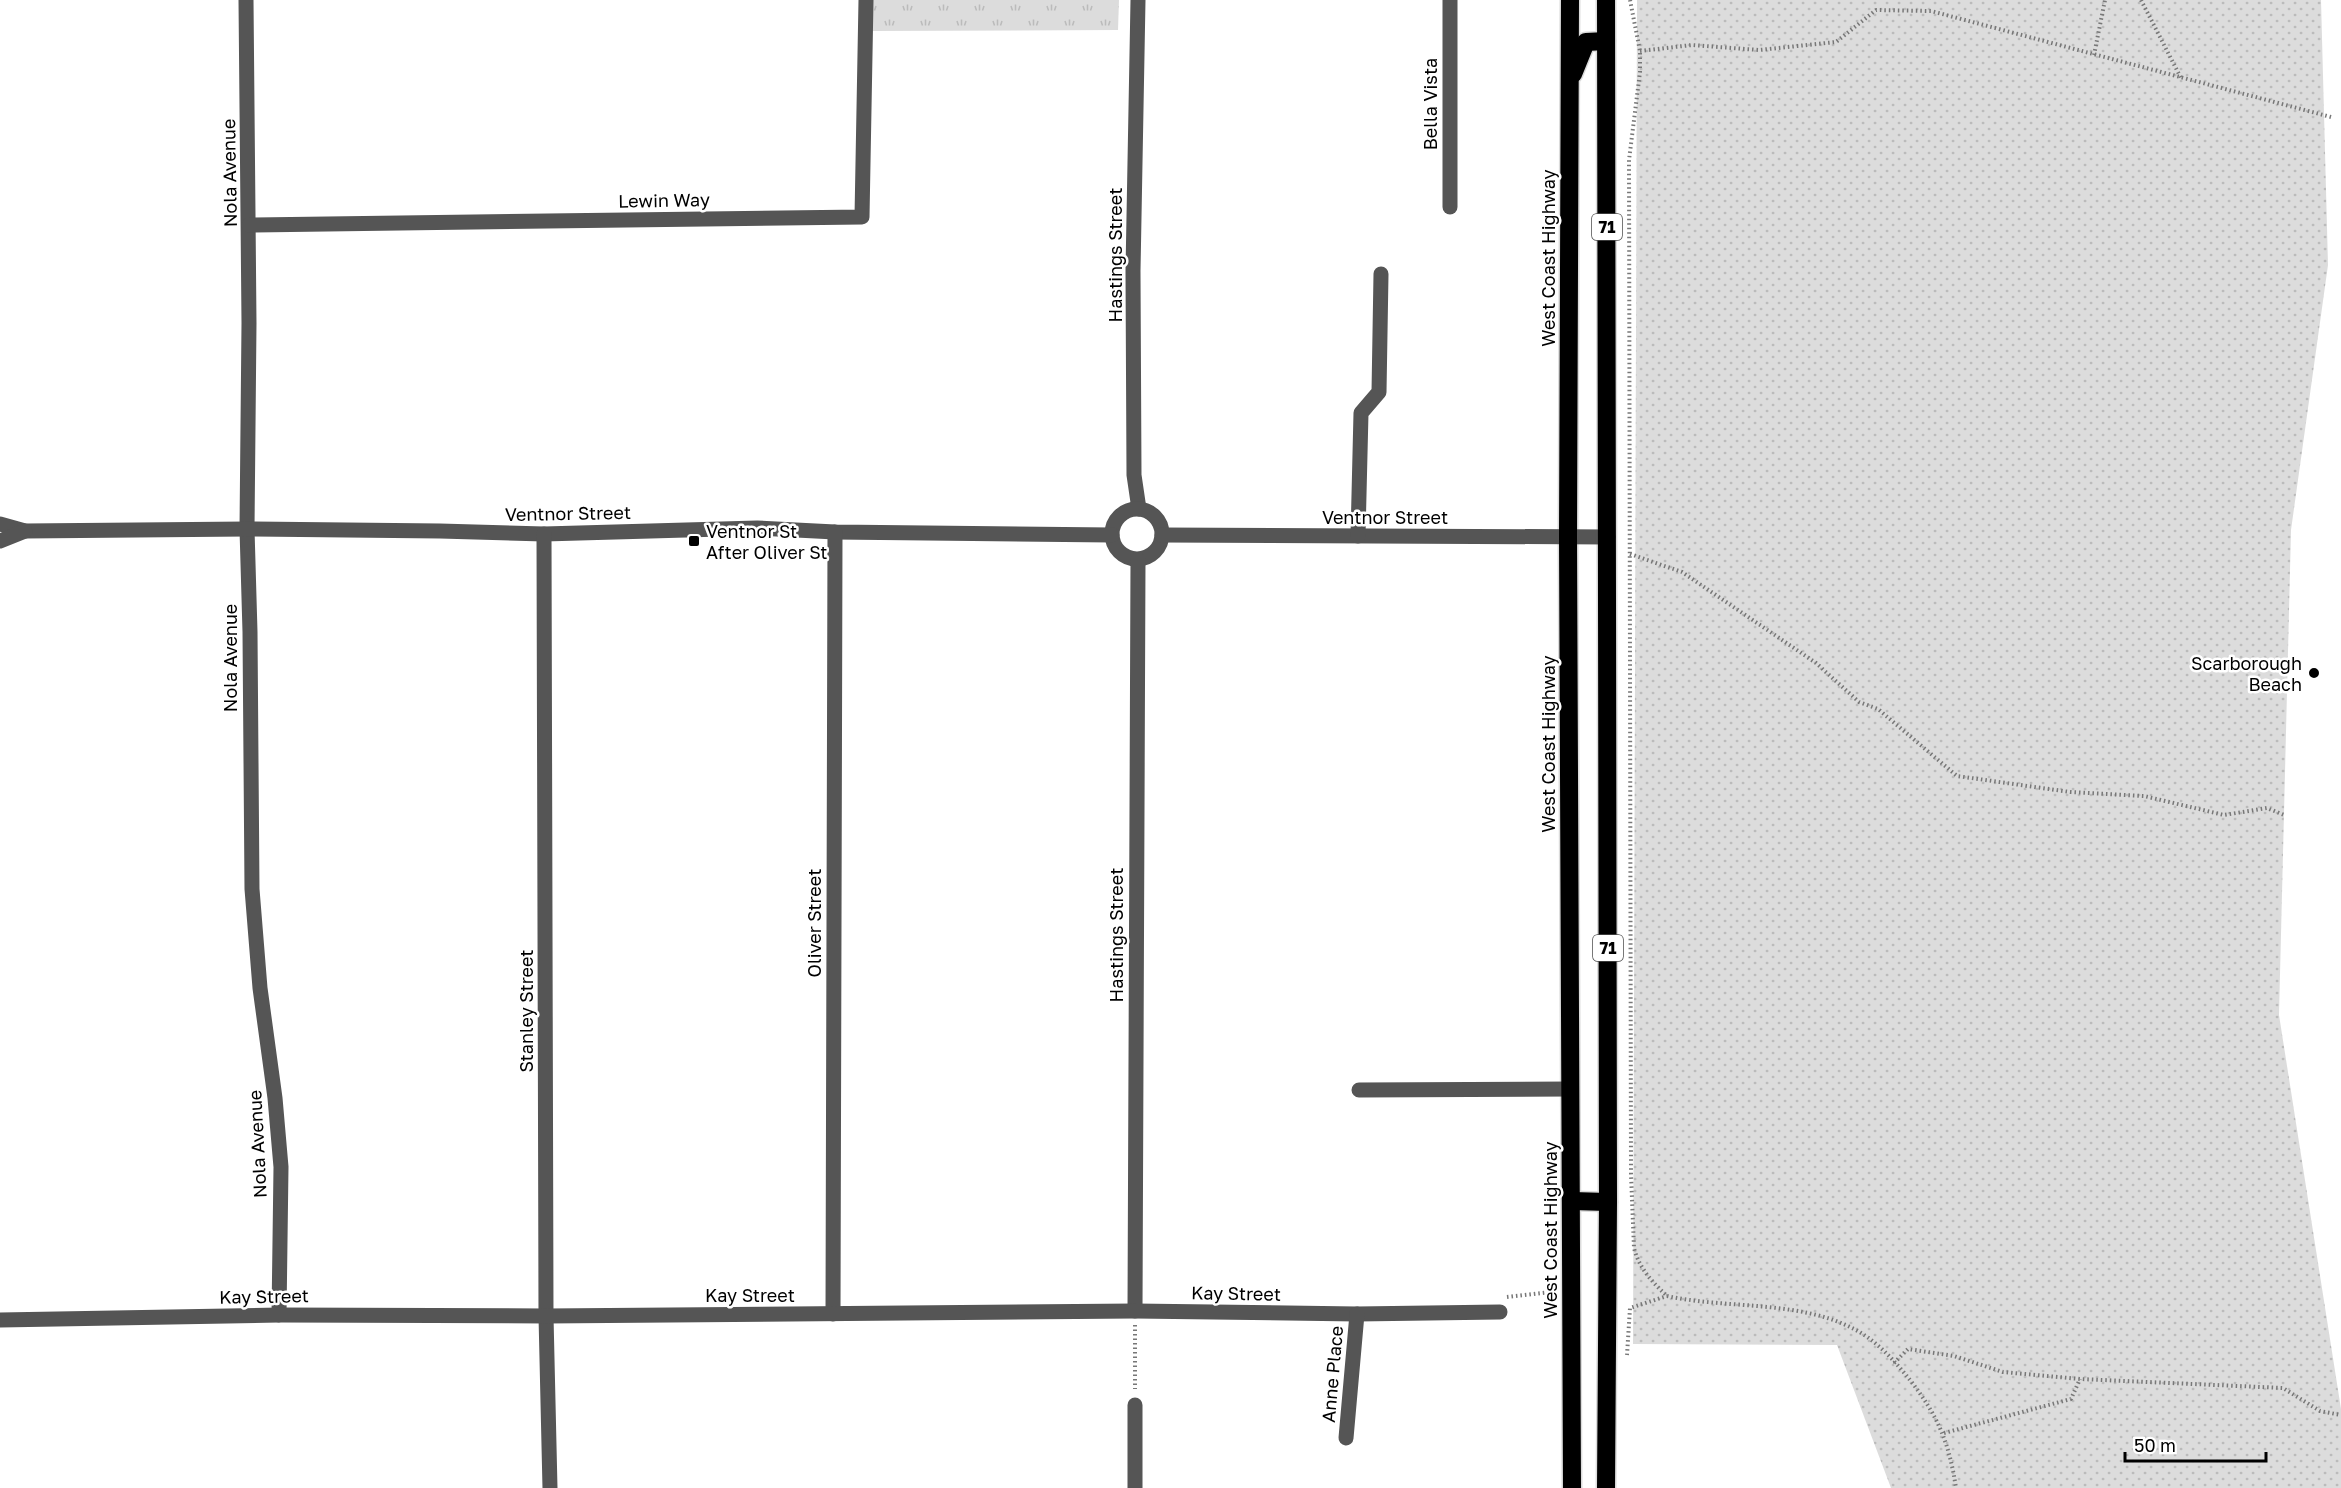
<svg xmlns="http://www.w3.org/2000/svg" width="2341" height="1488" viewBox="0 0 2341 1488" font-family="'Golos Text',sans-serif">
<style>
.grass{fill:url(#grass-dots)}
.park{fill:url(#park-tufts)}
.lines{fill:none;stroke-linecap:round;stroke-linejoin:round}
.highway-casing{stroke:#dbdbdb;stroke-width:21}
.path{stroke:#777;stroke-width:4;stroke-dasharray:1.5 3;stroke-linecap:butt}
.minor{stroke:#555;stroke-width:15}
.highway{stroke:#000;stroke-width:18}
.poi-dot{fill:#000;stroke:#fff;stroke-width:2}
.labels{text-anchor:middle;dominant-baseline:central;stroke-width:5;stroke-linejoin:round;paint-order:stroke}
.shield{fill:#fff;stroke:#4c4c4c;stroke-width:1.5}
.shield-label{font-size:16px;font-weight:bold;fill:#000}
.street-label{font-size:18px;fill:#000;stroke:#fff}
.poi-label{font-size:18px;fill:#000;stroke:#fff;text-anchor:start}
</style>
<defs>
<pattern id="grass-dots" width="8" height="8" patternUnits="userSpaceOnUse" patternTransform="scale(1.5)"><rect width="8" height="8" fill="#dcdcdc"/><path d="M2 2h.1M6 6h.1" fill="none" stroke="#bbb" stroke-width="1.8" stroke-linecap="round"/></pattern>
<pattern id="park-tufts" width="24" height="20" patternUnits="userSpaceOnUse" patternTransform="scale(1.5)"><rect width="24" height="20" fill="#dcdcdc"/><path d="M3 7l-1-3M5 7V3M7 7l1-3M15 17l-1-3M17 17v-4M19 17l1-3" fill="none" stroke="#bbb"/></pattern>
</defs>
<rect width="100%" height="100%" fill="#fff"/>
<!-- grass -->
<path class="grass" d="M 1637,0 L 2321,0 L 2328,265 L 2291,530 L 2279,1015 L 2341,1409 L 2341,1488 L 1891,1488 L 1837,1345 L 1633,1344 Z"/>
<!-- park -->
<path class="park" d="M 872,0 L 1119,0 L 1118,30 L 872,31 Z"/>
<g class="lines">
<!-- highway casing -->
<g class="highway-casing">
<g id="highway">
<path d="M 1570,0 L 1568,537 L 1572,1488"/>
<path d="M 1606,0 L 1608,1202 L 1606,1488"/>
<path d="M 1573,74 L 1586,42 L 1606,41"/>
<path d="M 1572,1201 L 1608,1202"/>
</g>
</g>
<!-- path -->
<g class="path">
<path d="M 1630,0 L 1640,51 L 1640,72 L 1629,160 L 1631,1174 L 1634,1248 C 1639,1268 1652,1282 1667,1296"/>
<path d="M 2141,0 L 2181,78"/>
<path d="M 1640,51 L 1692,45 L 1759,50 L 1836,42 L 1876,10 L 1931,11 L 2331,117"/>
<path d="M 2094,55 L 2105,0"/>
<path d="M 1630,554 L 1682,572 L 1816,663 L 1859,702 L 1878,709 L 1957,776 L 2070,792 L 2144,796 L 2224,815 L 2267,808 L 2284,815"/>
<path d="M 1667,1296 C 1726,1309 1797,1300 1852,1328 C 1875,1339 1894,1360 1910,1380 C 1938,1416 1949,1442 1956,1488"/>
<path d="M 1507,1297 L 1551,1292 L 1551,1294"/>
<path d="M 1135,1325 L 1135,1389"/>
<path d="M 1627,1355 L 1630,1308 L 1667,1296"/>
<path d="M 1894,1363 L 1908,1349 L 1954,1356 L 2003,1372 L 2080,1379 L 2283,1388 L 2320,1411 L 2341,1415"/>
<path d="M 1944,1433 L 2071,1399 L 2080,1379"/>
</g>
<!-- minor -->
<g class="minor">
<path d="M 246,0 L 249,323 L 247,529 L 250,632 L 252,889 L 260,988 L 275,1098 L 281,1167 L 279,1315"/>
<path d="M 1138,0 L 1133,271 L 1134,475 L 1139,509"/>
<path d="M 1450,0 L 1450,207"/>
<path d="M 249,225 L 862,217 L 866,0"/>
<circle cx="1137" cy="534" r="25"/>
<path d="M 0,524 L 25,531 L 247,529 L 440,531 L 544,534 L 757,528 L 835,532 L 1112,535"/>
<path d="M 544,534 L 546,1316 L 550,1488"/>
<path d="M 1162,535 L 1608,537"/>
<path d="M 1358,536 L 1361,413 L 1379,392 L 1381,274"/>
<path d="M 0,541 L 25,531"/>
<path d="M 1359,1090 L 1571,1089"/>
<path d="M 1135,1311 L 1138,560"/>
<path d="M 833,1314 L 835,532"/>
<path d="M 0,1320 L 279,1315 L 546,1316 L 1135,1311 L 1357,1314 L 1500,1312"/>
<path d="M 1135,1405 L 1135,1488"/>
<path d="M 1346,1438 L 1357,1314"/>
</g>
<!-- highway -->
<use href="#highway" class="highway"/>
</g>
<!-- markers -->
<g class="poi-dot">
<rect x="688" y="535" width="12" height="12" rx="3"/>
<circle cx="2314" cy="673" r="6"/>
</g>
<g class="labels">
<!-- shield labels -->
<g class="shield">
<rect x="1592" y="214" width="30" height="26" rx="4.5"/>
<rect x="1593" y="935" width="30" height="26" rx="4.5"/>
</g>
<g class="shield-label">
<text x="1607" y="227">71</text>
<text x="1608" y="948">71</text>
</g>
<!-- street labels -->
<g class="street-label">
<text transform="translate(1430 104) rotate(-90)">Bella Vista</text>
<text transform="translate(229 173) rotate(-91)">Nola Avenue</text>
<text transform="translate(664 200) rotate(-1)">Lewin Way</text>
<text transform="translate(1115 255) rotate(-90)">Hastings Street</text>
<text transform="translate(1548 258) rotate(-90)">West Coast Highway</text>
<text transform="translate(568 513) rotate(-1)">Ventnor Street</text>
<text x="1385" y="517">Ventnor Street</text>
<text transform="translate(230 658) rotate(-90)">Nola Avenue</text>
<text transform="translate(1548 744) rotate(-90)">West Coast Highway</text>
<text transform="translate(814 923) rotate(-90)">Oliver Street</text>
<text transform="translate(1116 935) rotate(-90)">Hastings Street</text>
<text transform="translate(526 1011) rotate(-90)">Stanley Street</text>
<text transform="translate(257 1144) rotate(-93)">Nola Avenue</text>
<text transform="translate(1550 1230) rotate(-90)">West Coast Highway</text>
<text transform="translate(1236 1293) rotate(1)">Kay Street</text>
<text x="750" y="1295">Kay Street</text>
<text transform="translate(264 1296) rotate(-1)">Kay Street</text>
<text transform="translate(1332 1374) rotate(-85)">Anne Place</text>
</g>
<!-- poi labels -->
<g class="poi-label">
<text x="706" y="531">Ventnor St<tspan x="706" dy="21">After Oliver St</tspan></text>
<text x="2302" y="663" text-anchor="end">Scarborough<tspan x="2302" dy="21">Beach</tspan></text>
</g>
</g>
<!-- scale -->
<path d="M2125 1452v9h141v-9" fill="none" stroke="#000000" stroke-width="3"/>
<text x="2134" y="1452" font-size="18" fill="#000000" stroke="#ffffff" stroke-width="4.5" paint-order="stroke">50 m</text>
</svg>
